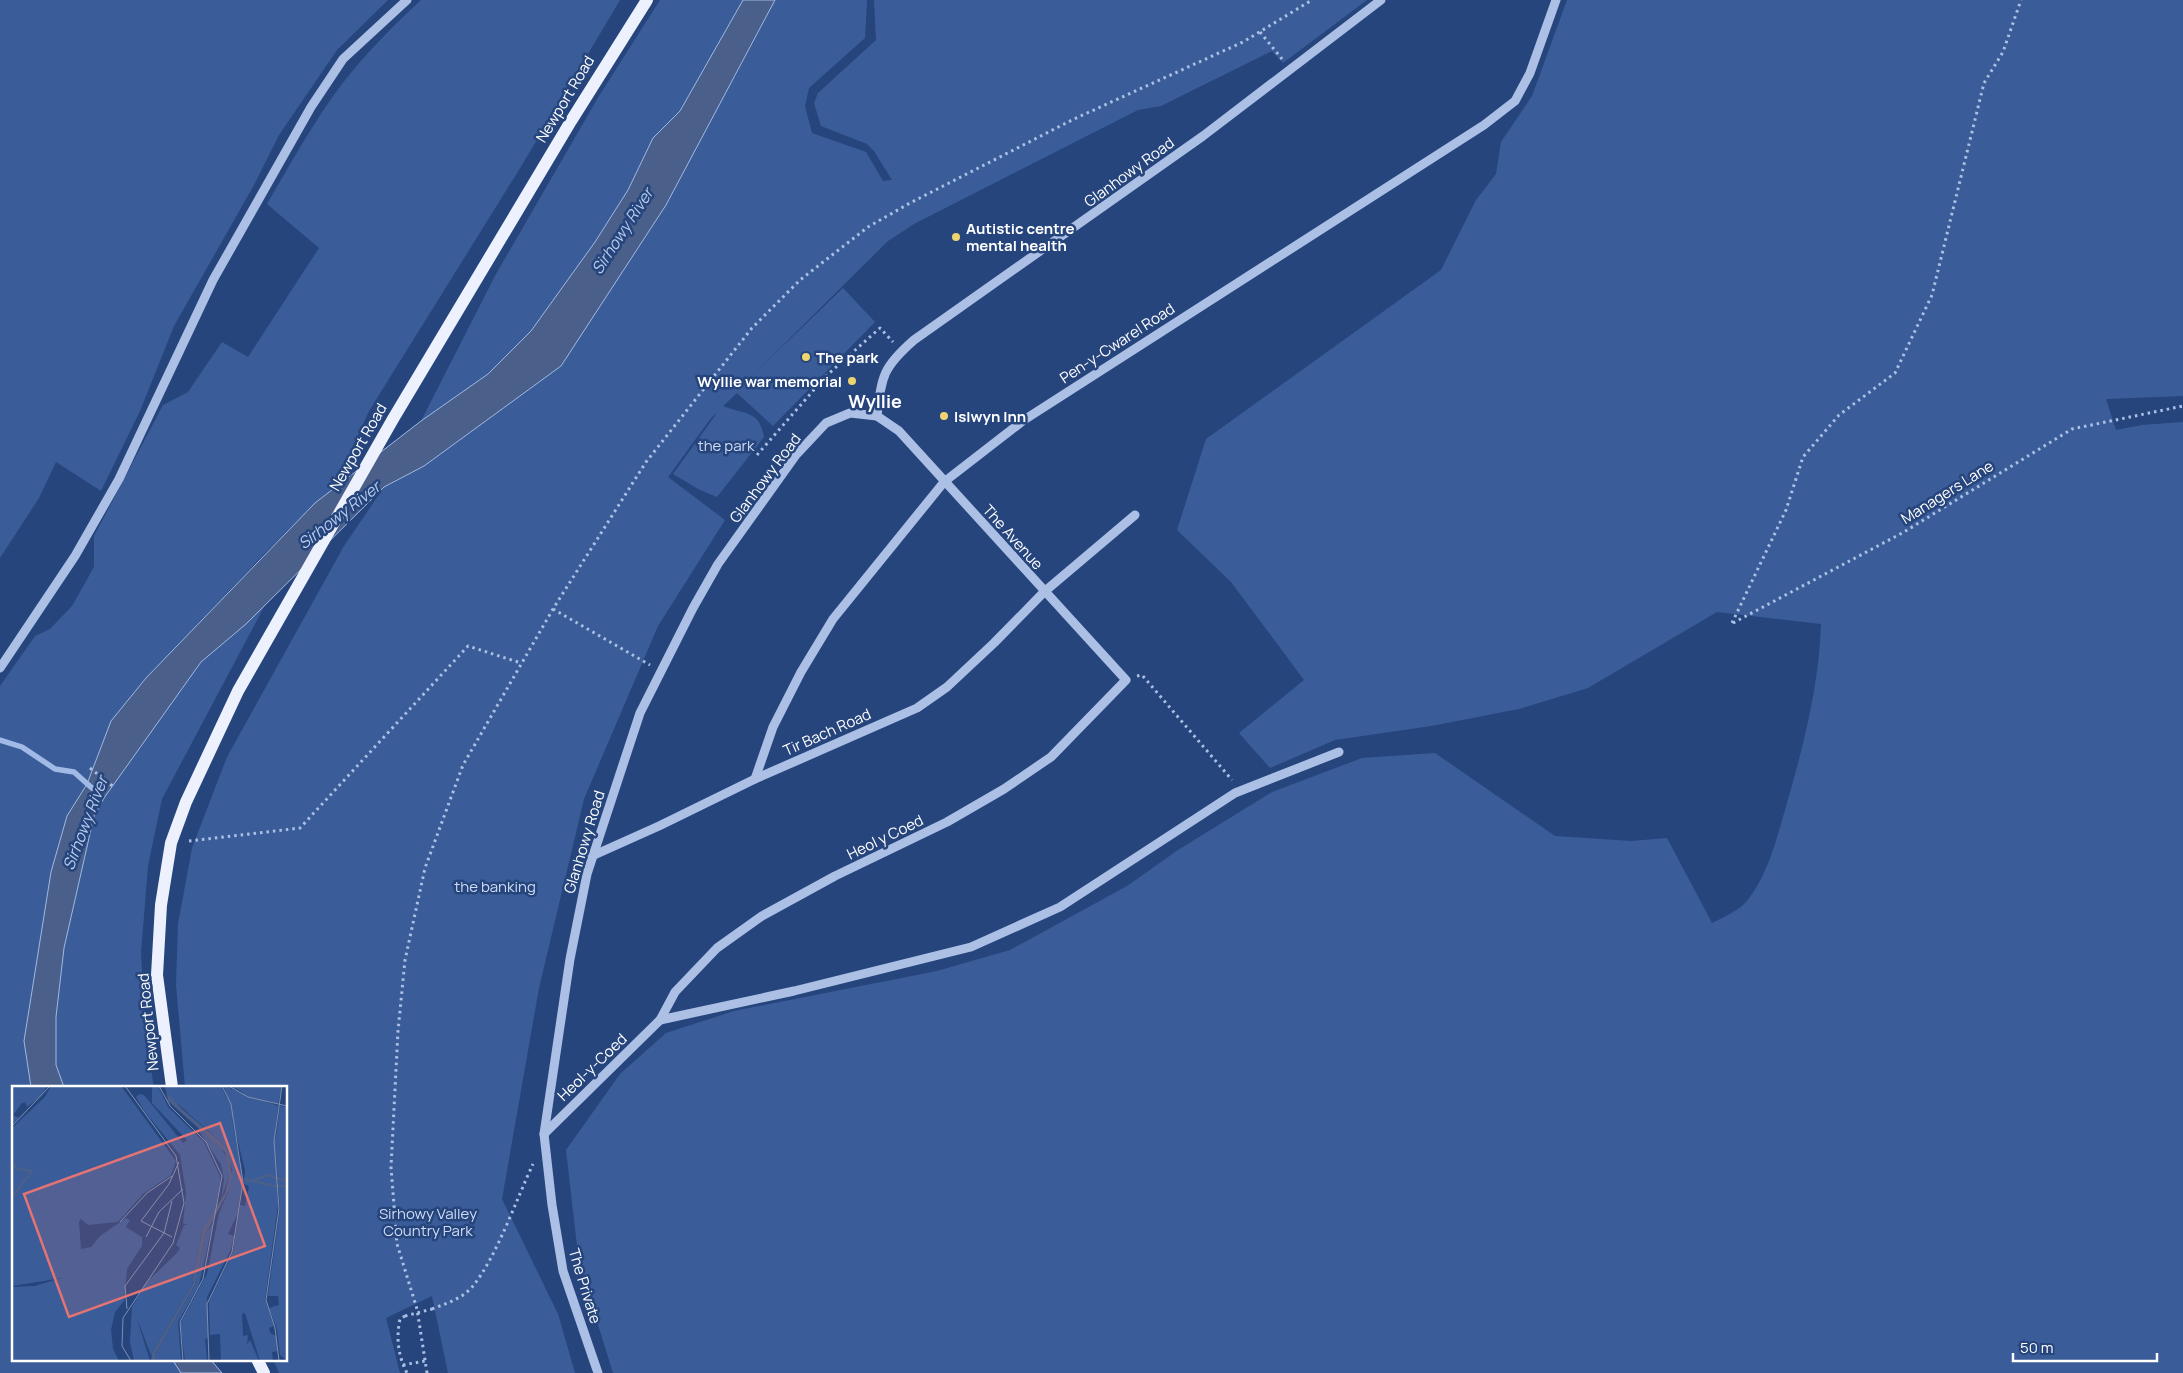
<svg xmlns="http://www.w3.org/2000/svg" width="2183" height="1373" viewBox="0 0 2183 1373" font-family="Manrope,sans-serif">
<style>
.green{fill:#3a5d9a}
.water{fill:#4a5f89;stroke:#a0bae5}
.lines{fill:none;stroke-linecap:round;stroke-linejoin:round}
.stream{stroke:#a0bae5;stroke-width:5.5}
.path{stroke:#acc0e5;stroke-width:3;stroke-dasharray:2.5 4;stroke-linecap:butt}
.minor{stroke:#acc0e5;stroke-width:9}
.major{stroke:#ecf1fd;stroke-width:12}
.path-bridge{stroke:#acc0e5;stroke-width:3;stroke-dasharray:2.5 4;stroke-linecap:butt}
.poi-dot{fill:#edd471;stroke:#26457d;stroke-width:2}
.labels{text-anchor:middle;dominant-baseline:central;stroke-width:5;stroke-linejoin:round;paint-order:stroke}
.street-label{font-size:15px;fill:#fff;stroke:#26457d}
.poi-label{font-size:15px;font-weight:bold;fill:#fff;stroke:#26457d;text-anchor:start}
.park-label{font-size:15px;fill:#cedcf4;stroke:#26457d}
.water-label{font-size:16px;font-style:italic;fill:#b7cbed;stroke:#26457d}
.quarter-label{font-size:18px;font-weight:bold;fill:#fff;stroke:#26457d}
.inset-river{fill:none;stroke:#4a5f89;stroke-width:2.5}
.inset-road{fill:none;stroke:#7d8fb1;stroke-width:1}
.view{fill:#e47373;fill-opacity:0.15;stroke:#e47373;stroke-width:2.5}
.inset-edge{fill:none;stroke:#fff;stroke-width:2.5}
</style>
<rect width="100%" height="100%" fill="#26457d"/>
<!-- green -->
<g class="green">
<path d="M 0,0 L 388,0 L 337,50 L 279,135 L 254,185 L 174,326 L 140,411 L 101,491 L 56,462 L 39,498 L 0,558 Z"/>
<path d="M 421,0 L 620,0 L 522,165 L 369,411 L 334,488 L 315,503 L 265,553 L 146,678 L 111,721 L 87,784 L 67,817 L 51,872 L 24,1041 L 31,1087 L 14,1087 L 14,1359 L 172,1359 L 181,1373 L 0,1373 L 0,686 L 35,636 L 50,629 L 72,606 L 94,567 L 94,536 L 163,405 L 188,392 L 222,342 L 248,357 L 319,248 L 267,204 C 291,163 314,121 342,84 C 366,53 393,26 421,0 Z"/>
<path d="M 660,0 L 743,0 L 680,111 L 653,138 L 628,190 L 595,242 L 531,331 L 488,374 L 421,421 L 496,274 L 599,96 Z"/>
<path d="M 775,0 L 867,0 L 865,38 L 809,88 L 805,106 L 812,133 L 866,152 L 883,181 L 892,180 L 874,151 L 867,144 L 821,126 L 814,103 L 818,93 L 876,40 L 874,0 L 1367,0 L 1283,63 L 1272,51 L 1161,106 L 1138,110 L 914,224 L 888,241 L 751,377 L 843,288 L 875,322 L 773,426 L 737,393 L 723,406 C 744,415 759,409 764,437 L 717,497 L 700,490 L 673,474 L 717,413 L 711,418 L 668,477 L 725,520 L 658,626 L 584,799 L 539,988 L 502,1199 L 558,1314 L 575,1373 L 448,1373 L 432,1296 L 386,1318 L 400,1373 L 279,1373 L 273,1359 L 286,1359 L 286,1087 L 185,1087 L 176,985 L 178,924 L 192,848 L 227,757 L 344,546 L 384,487 L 424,466 L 561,366 L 734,78 Z"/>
<path d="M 1567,0 L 2183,0 L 2183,396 L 2106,399 L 2116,430 L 2142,425 L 2183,422 L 2183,1373 L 613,1373 L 579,1263 L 566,1150 L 620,1074 L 666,1033 L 734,1011 L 937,971 L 1010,950 L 1127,886 L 1178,850 L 1272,792 L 1362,758 L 1435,753 L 1555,836 L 1631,841 L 1667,838 L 1712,923 C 1722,918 1740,910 1747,901 C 1769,873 1777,837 1787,803 C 1804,744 1819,685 1821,624 L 1717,612 L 1588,688 L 1519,709 L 1431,726 L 1335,740 L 1270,768 L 1239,733 L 1304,680 L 1231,582 L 1177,530 L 1206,439 L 1441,270 L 1476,200 L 1496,174 L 1501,142 L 1532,96 Z"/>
<path d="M 265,605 L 162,799 L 148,866 L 141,953 L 146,1040 L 154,1087 L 64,1087 L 56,1065 L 56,1017 L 64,948 L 94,816 L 104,798 L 201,662 Z"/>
</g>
<!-- water -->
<g class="water">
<path d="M 743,0 L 775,0 L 666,205 L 561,366 L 424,466 L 384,487 L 246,624 L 201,662 L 104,798 L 94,816 L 64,948 L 56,1017 L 56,1065 L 64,1087 L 31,1087 L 24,1041 L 51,872 L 67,816 L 87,784 L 111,721 L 146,678 L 315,503 L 421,421 L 488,374 L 531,331 L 595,242 L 628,190 L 653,138 L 680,111 Z"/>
<path d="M 172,1359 L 210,1359 L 222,1373 L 181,1373 Z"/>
</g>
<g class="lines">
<!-- stream -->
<path class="stream" d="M 0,740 L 22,747 L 55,769 L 74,772 L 92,788"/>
<!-- path -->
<g class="path">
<path d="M 1260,32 L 1282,59"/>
<path d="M 757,455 L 826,376 L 880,328 L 893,342"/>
<path d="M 553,609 L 650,665"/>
<path d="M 1732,623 L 1786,510 L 1803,457 L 1839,415 L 1895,373 L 1932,295 L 1984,83 L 2003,52 L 2021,0"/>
<path d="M 1733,623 L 1904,532 L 2072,429 L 2183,406"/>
<path d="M 1137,676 L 1142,675 L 1232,780"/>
<path d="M 90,768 L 115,788"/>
<path d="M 189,841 L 300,828 L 468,646 L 521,663"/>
<path d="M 432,1309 C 447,1303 462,1299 473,1286 C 496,1258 517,1198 533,1164"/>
<path d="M 405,1316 L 400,1319 C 396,1337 398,1356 407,1373"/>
<path d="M 403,1365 L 425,1361"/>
<path d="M 427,1373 L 417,1309 L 397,1244 L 391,1167 L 398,1031 L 405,960 L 425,868 L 463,765 L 553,609 L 646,462 L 752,328 L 800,280 L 868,227 L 910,203 L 1074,119 L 1243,42 L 1312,0"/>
</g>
<!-- minor -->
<g class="minor">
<path d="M 0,668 L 75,556 L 119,479 L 213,280 L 311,107 L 343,59 L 407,0"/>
<path d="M 755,779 L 773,727 L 801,672 L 833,619 L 944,482 L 1024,420 L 1484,125 L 1515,101 L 1530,73 L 1556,0"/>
<path d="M 592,856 L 659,826 L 755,779 L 917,708 L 947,687 L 994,643 L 1044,592 L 1135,515"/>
<path d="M 660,1020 L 794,991 L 971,947 L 1060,907 L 1235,793 L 1339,752"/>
<path d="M 544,1134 L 660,1020 L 675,992 L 717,948 L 762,916 L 835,876 L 947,822 L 1004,789 L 1051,757 L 1126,680 L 899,431 L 877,416"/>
<path d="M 598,1373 L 563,1271 L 552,1205 L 544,1134 L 570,959 L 587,874 L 640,713 L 693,608 L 718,564 L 796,455 L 826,423 L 850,413 L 877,416 C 882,376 882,368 914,340 L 1203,136 L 1381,0"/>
</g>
<!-- major -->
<g class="major">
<path d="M 172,1087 L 157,975 L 161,905 L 171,843 L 186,802 L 238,691 L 393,419 L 571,121 L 647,0"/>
<path d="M 257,1359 L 264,1373"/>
</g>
<!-- path-bridge -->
<path class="path-bridge" d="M 405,1316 L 432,1309"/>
</g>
<!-- markers -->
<g class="poi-dot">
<circle cx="956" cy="237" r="5"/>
<circle cx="806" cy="357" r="5"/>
<circle cx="852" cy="381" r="5"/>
<circle cx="944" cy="416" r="5"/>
</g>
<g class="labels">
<!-- street labels -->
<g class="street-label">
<text transform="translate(565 99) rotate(-59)">Newport Road</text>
<text transform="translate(1129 172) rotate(-36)">Glanhowy Road</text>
<text transform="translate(1117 343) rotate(-33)">Pen-y-Cwarel Road</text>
<text transform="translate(358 447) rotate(-60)">Newport Road</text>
<text transform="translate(765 478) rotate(-53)">Glanhowy Road</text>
<text transform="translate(1947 492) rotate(-32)">Managers Lane</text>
<text transform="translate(1013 537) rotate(48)">The Avenue</text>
<text transform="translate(827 732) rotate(-24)">Tir Bach Road</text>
<text transform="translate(885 837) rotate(-26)">Heol y Coed</text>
<text transform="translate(584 842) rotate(-73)">Glanhowy Road</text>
<text transform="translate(148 1022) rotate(-96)">Newport Road</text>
<text transform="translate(592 1067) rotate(-44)">Heol-y-Coed</text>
<text transform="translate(585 1286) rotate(73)">The Private</text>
</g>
<!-- poi labels -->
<g class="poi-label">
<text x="966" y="228">Autistic centre<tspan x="966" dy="17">mental health</tspan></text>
<text x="816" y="357">The park</text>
<text x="842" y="381" text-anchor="end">Wyllie war memorial</text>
<text x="954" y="416">Islwyn Inn</text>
</g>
<!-- park labels -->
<g class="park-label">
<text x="726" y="445">the park</text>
<text x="495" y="886">the banking</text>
<text x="428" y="1213">Sirhowy Valley<tspan x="428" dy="17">Country Park</tspan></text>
</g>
<!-- water labels -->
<g class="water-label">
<text transform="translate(622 231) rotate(-57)">Sirhowy River</text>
<text transform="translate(339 515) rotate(-38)">Sirhowy River</text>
<text transform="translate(85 823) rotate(-69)">Sirhowy River</text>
</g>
<!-- quarter labels -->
<g class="quarter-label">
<text x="875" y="401">Wyllie</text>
</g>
</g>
<!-- overview -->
<g transform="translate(12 1086)">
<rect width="275" height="275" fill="#26457d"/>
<path d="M 0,0 L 35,0 L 29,10 L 15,21 L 13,16 L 10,17 L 1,29 L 7,32 L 0,38 ZM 39,0 L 109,0 L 164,75 L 159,89 L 131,108 L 106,136 L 76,139 L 69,133 L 67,136 L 69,163 L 79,161 L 88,150 L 114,132 L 118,134 L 114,141 L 130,151 L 130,160 L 115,183 L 112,215 L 103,226 L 99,244 L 101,263 L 107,275 L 0,275 L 0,201 L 23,200 L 50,192 L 0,200 L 0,42 L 33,11 ZM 140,0 L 146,0 L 156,21 L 192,56 L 208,90 L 208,99 L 202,129 L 190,145 L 180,199 L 139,269 L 124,230 L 138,275 L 122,275 L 118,256 L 120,221 L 135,196 L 165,167 L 168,162 L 164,159 L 172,139 L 176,139 L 171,137 L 174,107 L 168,69 L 133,26 L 124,11 L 127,8 L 132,9 L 171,57 L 175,54 L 140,17 ZM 156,0 L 209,0 L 217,17 L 231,93 L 225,129 L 216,148 L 222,150 L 219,163 L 195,211 L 196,252 L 193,253 L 195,275 L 173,275 L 168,238 L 195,188 L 207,127 L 217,104 L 220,83 L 210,57 L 159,12 L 154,6 ZM 212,0 L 266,20 L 263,44 L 266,119 L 253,213 L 262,240 L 257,242 L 258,247 L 264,250 L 266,265 L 260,266 L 261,275 L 248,275 L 233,227 L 230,228 L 231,250 L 236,249 L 235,258 L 238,254 L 247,275 L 209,275 L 208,248 L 198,249 L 197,216 L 221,166 L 228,119 L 233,120 L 237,100 L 232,98 L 233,84 ZM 220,0 L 270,0 L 266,18 L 237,10 ZM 268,20 L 275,21 L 275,275 L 268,269 L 265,243 L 257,222 L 267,219 L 266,210 L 256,210 L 268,123 L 263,57 ZM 185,42 L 207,59 L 214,70 L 217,90 L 209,114 L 212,93 L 209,79 ZM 201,136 L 187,199 L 166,236 L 169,275 L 143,275 L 143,269 L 183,199 L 194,147 Z" fill="#3a5d9a"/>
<path d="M 153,0 L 156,0 L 154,6 L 170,23 L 210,57 L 216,67 L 220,89 L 217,104 L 194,147 L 183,199 L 143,269 L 143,275 L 139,275 L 140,267 L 180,199 L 190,145 L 213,107 L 217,90 L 213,66 L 156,15 Z" fill="#4a5f89"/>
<path class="inset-river" d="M 0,76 L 5,83 L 20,85 L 0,111M 232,93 L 262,100 L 275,100M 242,94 L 256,89 L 275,95"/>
<path class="inset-road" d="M 113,0 L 164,70 L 172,117 L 161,157 L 111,232 L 110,260 L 119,275M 147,0 L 158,20 L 194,56 L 210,90 L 191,193 L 168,236 L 171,275M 217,0 L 236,11 L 275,20M 0,40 L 38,0M 108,136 L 135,107 L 160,90M 134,151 L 147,126 L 171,103M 160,151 L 129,135 L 157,98 L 167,76M 115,223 L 113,200 L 152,147 L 160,115M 197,275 L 195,218 L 220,166 L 231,96 L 219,18 L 210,0M 267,275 L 263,242 L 254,214 L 267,123 L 262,55 L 270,0"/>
<path class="view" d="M 208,37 L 253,160 L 57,231 L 12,108 Z"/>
<rect width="275" height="275" class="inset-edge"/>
</g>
<!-- scale -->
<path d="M2013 1353v8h144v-8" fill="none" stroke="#ffffff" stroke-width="2.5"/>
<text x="2020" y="1353" font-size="15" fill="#ffffff" stroke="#26457d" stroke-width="4" paint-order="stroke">50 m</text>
</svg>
